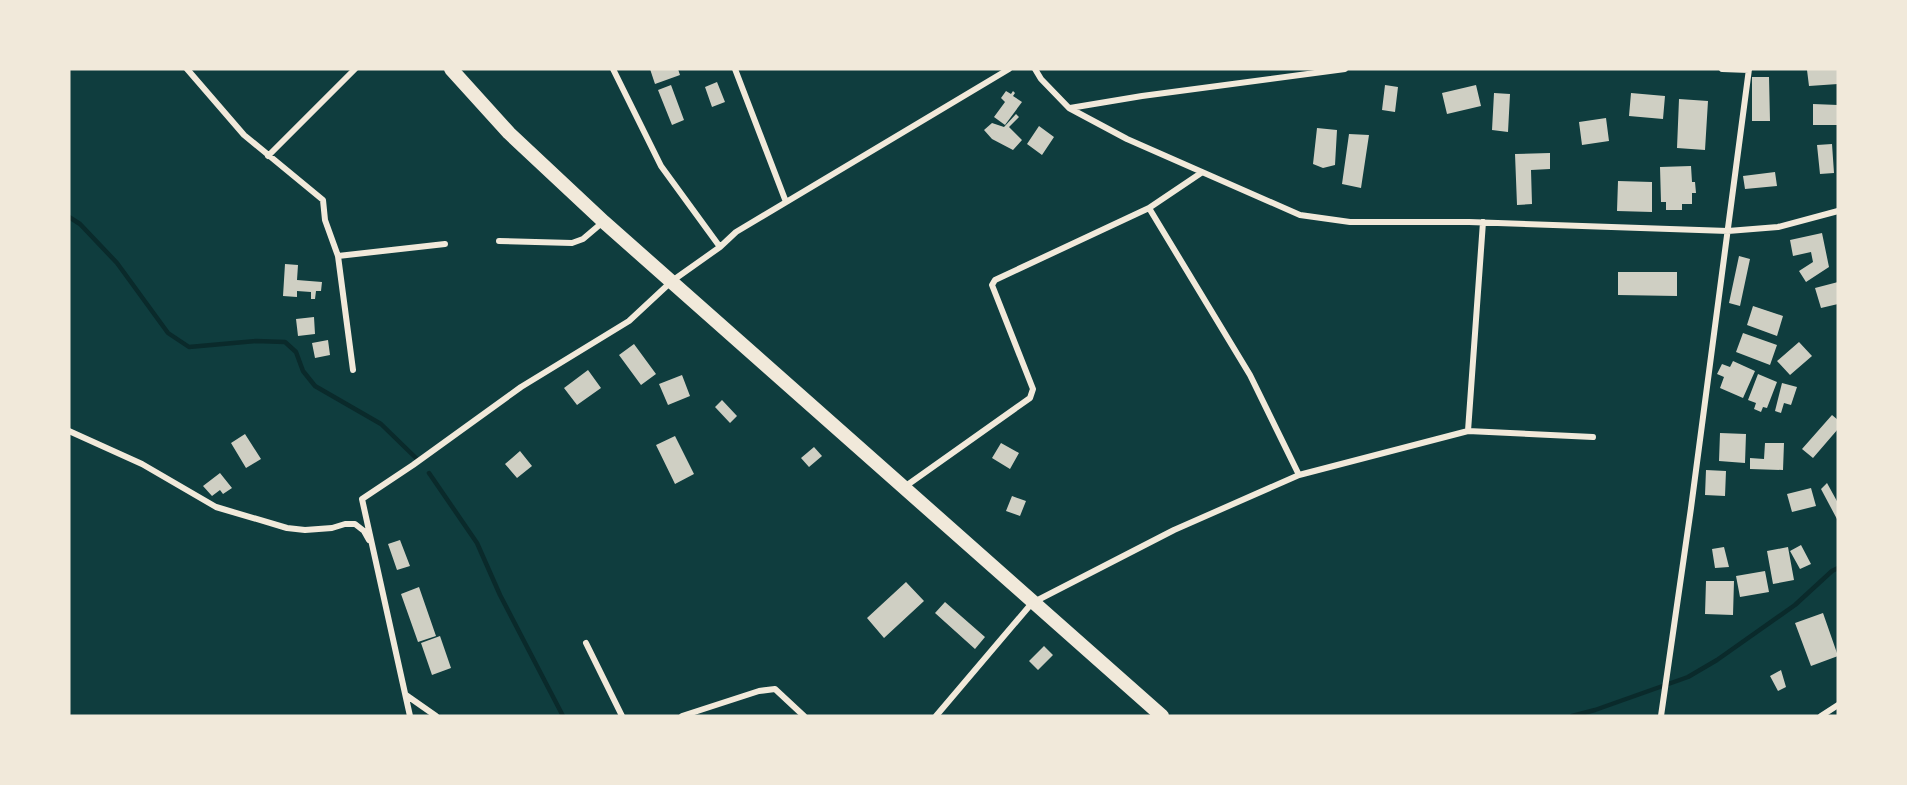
<svg xmlns="http://www.w3.org/2000/svg" width="1907" height="785" font-family="'Asap Condensed',sans-serif">
<rect width="100%" height="100%" fill="#0f3d3e"/>
<g fill="none" stroke-linecap="round" stroke-linejoin="round">
<path stroke="#0a2a2b" stroke-width="4.5" d="M69,217l11,7 37,39 51,70 21,14 67,-6 29,1 11,10 7,19 12,15 66,38 37,36
M429,473l48,70 23,52 63,121
M1572,716l23,-6 93,-33 29,-17 78,-55 37,-34 6,-3"/>
</g>
<path fill="#cfcfc3" d="M650,69h28l2,6 -25,9z
M1838,69v15l-29,2 -2,-16z
M1752,77h17l1,44h-18z
M717,82l8,20 -13,5 -7,-20z
M671,85l13,35 -12,5 -14,-35z
M1385,85l13,2 -3,25 -13,-2z
M1476,85l5,21 -34,8 -5,-21z
M1006,91l5,3 2,-3 2,2 -2,3 9,6 -17,23 -11,-8 11,-15 -4,-4z
M1494,93l16,1 -2,38 -16,-2z
M1631,93l34,3 -2,23 -34,-3z
M1679,99l29,2 -3,49 -28,-2z
M1813,104l25,1v20h-25z
M1016,114l3,3 -10,10 13,13 -9,10 -21,-11 -8,-9 8,-7 12,4z
M1606,118l3,23 -27,4 -3,-23z
M1039,126l15,11 -12,18 -15,-11z
M1317,128l20,2 -2,35 -12,3 -10,-4z
M1349,134l20,1 -8,53 -19,-4z
M1832,144l2,29 -14,1 -3,-29z
M1550,153v16l-19,1 1,34 -15,1 -2,-51z
M1691,166l1,16h3l1,11h-4v11h-10v6h-16v-8h-5l-1,-35z
M1775,172l2,14 -32,3 -2,-13z
M1618,181l34,1v30l-35,-1z
M1822,233l7,34 -23,15 -7,-11 14,-9 -2,-10 -18,4 -3,-16z
M1739,256l11,3 -10,47 -11,-3z
M285,264l13,1 -1,15 25,2 -1,9h-5l-1,8h-4v-7l-14,-1v6l-14,-1z
M1618,272h59v24l-59,-1z
M1838,282v22l-17,4 -6,-20z
M1753,306l30,10 -6,20 -30,-11z
M314,317l1,17 -17,2 -2,-17z
M1743,333l34,12 -7,20 -34,-13z
M328,340l2,15 -15,3 -3,-15z
M1799,342l13,14 -22,19 -13,-14z
M634,344l22,30 -15,11 -22,-30z
M1733,361l22,10 -12,27 -23,-10 4,-11 -7,-3 5,-10 8,3z
M588,370l13,18 -24,17 -13,-17z
M1758,374l19,8 -10,26 -4,-1 -2,5 -7,-3 2,-6 -8,-3z
M682,375l8,21 -22,9 -9,-21z
M1782,383l15,4 -6,18 -7,-2 -3,10 -6,-2z
M722,400l15,16 -7,7 -15,-16z
M1832,415l6,5v9l-25,29 -11,-9z
M1720,433l26,1 -1,29 -26,-2z
M245,434l16,25 -15,9 -15,-25z
M675,436l19,38 -19,10 -19,-39z
M1001,443l18,10 -9,16 -18,-11z
M1765,443h19l-1,27 -33,-1v-11l14,1z
M814,447l8,9 -13,11 -8,-9z
M520,451l12,15 -15,12 -12,-14z
M1706,470l20,1 -1,25 -20,-1z
M220,473l12,15 -9,6 -3,-4 -8,6 -9,-10z
M1827,483l11,20v18l-17,-32z
M1811,488l5,18 -24,6 -5,-18z
M1012,496l14,5 -6,15 -14,-5z
M400,540l10,26 -13,4 -9,-26z
M1801,545l10,19 -11,5 -10,-18z
M1724,547l5,20 -14,1 -3,-19z
M1788,547l6,33 -21,4 -6,-33z
M1765,571l4,21 -29,5 -4,-21z
M1706,581h28l-1,34 -28,-1z
M906,582l18,19 -40,37 -17,-20z
M419,587l17,49 -18,6 -17,-48z
M945,602l40,35 -10,12 -40,-36z
M1823,613l15,43 -27,10 -16,-43z
M440,636l11,32 -19,7 -11,-32z
M1044,646l9,9 -15,15 -9,-9z
M1781,670l5,17 -8,4 -8,-15z"/>
<g fill="none" stroke-linecap="round" stroke-linejoin="round">
<path stroke="#f1e9da" stroke-width="6" d="M187,69l57,66 79,65 2,20 13,36 15,114
M613,69l48,97 59,81
M735,69l51,133
M1035,69l6,10 28,29 58,31 173,76 50,7h119l259,9 50,-4 60,-16
M1722,69l27,1
M1070,108l72,-12 203,-27
M268,156l87,-87
M1149,208l101,167 49,100
M499,241l73,2 11,-4 20,-17
M338,256l107,-12
M69,431l73,33 74,43 71,21 18,2 27,-2 13,-4h10l9,7 5,9
M1468,431l15,-209
M903,488l127,-90 3,-9 -41,-104 3,-5 154,-72 52,-35
M586,643l36,73
M406,695l30,21
M410,716l-48,-217 51,-34 108,-78 108,-66 43,-40 48,-34 16,-15 273,-163
M682,716l77,-25 16,-2 29,27
M936,716l96,-113 142,-73 125,-55 169,-44 125,6
M1661,716l30,-208 58,-439
M1821,716l17,-11"/>
<path stroke="#f1e9da" stroke-width="14" d="M451,69l58,64 95,89 558,494"/>
</g>
<rect width="1907" height="785" fill="none" stroke="#f1e9da" stroke-width="141"/>
</svg>
